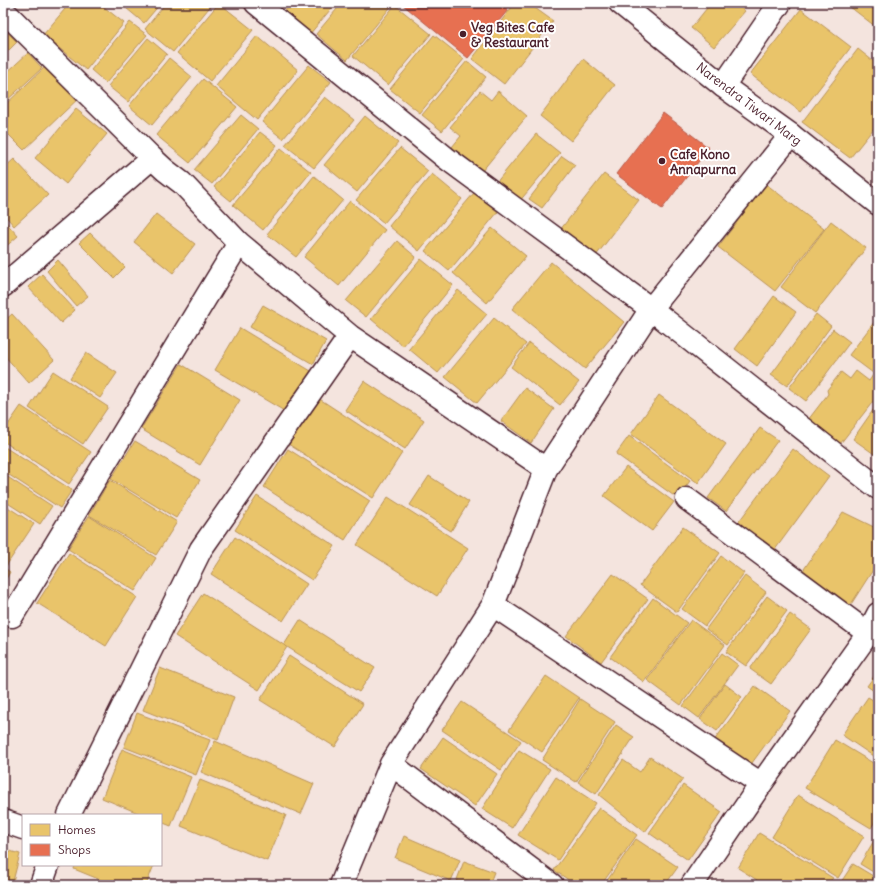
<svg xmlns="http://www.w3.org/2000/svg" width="881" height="888" font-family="Delius,sans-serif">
<rect width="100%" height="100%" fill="#f4e4de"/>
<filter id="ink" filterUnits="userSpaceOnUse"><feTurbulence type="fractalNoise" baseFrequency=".025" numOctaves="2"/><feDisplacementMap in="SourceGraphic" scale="8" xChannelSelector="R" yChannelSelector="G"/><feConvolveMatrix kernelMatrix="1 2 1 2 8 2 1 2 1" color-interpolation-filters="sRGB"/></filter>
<g filter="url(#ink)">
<path fill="#e9c46a" stroke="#b99257" d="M70,3h29l25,20 -38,47 -43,-35z
M120,3h41l-17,20z
M166,3h47l-40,49 -28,-23z
M219,3l34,27 -43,51 -33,-28z
M291,3h45l-27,32 -26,-22z
M342,3h52l-47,57 -31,-26z
M515,3h13l25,18 -49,63 -32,-25z
M711,3h24l10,8 -31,36 -23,-19z
M845,3h33v22l-2,2z
M395,5l36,29 -43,51 -35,-29z
M801,9l50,38 -50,65 -51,-38z
M130,22l17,13 -41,48 -15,-13z
M3,28l14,14 -14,14z
M434,35l30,24 -44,54 -30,-24z
M257,36l41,34 -41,50 -41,-34z
M148,38l19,16 -39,48 -20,-16z
M858,49l20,16v58l-28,35 -48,-36z
M28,53l14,15 -39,36v-28z
M169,58l23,19 -40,48 -23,-19z
M583,59l32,26 -44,56 -31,-25z
M467,61l19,16 -44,54 -20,-16z
M49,63l32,33 -57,54 -21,-21v-22z
M309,65l22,17 -48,57 -21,-17z
M203,79l34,28 -47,56 -34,-28z
M480,91l11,9 7,-9 29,25 -45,55 -30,-24 9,-11 -11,-9z
M325,97l29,23 -40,48 -29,-23z
M76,109l31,25 -41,50 -31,-26z
M241,115l17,14 -46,55 -18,-14z
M365,116l33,27 -41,49 -33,-27z
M260,132l17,13 -46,56 -17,-14z
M536,134l24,19 -42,50 -23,-19z
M281,148l30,24 -48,58 -30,-25z
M400,148l28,23 -44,52 -28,-23z
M562,156l13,9 -33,43 -13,-9z
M14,159l34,36 -34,31 -11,-13v-44z
M432,174l30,25 -43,52 -30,-25z
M604,174l35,26 -44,57 -35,-27z
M314,176l29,24 -47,57 -29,-23z
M766,184l58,45 -49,62 -57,-44z
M474,193l24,19 -49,59 -24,-20z
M350,201l35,29 -46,56 -35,-29z
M156,214l39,30 -22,29 -39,-31z
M3,219l15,17 -15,13z
M831,221l35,27 -51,65 -34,-26z
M492,228l34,28 -39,47 -34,-30z
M90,233l35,34 -11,11 -35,-35z
M397,241l19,16 -50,60 -20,-16z
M421,259l32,26 -50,61 -32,-27z
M58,260l30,36 -12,10 -29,-35z
M551,262l73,60 -39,47 -73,-60z
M42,274l33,36 -14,13 -33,-36z
M458,290l29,24 -49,59 -29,-24z
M774,296l22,16 -39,54 -22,-17z
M263,305l63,36 -13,23 -63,-37z
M12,314l42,46 -25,23 -26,-29v-32z
M816,314l15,12 -44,60 -16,-11z
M878,317v57l-1,2 -28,-21z
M494,318l32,26 -49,59 -32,-26z
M240,328l71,43 -25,41 -71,-42z
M833,329l17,13 -44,59 -17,-13z
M529,343l50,39 -19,23 -49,-38z
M86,353l31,20 -17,25 -30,-20z
M181,364l59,36 -40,65 -59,-36z
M53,371l55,36 -25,37 -54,-36z
M856,371l13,10 4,-6 5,4v16l-38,49 -32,-24 20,-26 -1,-4 14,-18 9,7z
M364,381l60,39 -19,29 -60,-39z
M525,388l29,21 -23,34 -30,-22z
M659,395l67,49 -28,39 -67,-49z
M315,396l87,57 -29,45 -88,-56z
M878,403v51l-1,2 -24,-17z
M21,406l70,46 -22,32 -66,-43v-9z
M760,428l18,12 -52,71 -18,-13z
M629,436l61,45 -13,17 -61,-44z
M135,441l65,39 -24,38 -65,-39z
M3,446l69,44 -12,18 -57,-37z
M288,449l82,52 -25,39 -81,-53z
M793,449l36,27 -55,75 -37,-27z
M626,467l48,35 -22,29 -48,-35z
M3,474l49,32 -12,18 -37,-24z
M429,476l40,26 -18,29 -41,-26z
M110,480l67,42 -21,33 -67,-40z
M257,496l78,50 -23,34 -77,-50z
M388,497l80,51 -31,48 -80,-51z
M3,504l31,20 -28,42 -3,-2z
M843,512l35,17v33l-30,47 -46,-37z
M89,516l67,42 -21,33 -67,-42z
M683,527l37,26 -43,59 -37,-27z
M235,537l72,47 -24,37 -72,-47z
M69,553l68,44 -31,49 -69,-43z
M721,556l23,17 -39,53 -23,-17z
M3,567l7,5 -7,12z
M613,574l35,25 -47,63 -35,-26z
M745,576l21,16 -38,53 -22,-16z
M203,593l84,54 -28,43 -84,-54z
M767,596l20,15 -41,55 -20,-14z
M653,598l34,25 -43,59 -34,-25z
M790,614l21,15 -40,55 -21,-15z
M300,620l75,48 -16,24 -75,-47z
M691,620l34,25 -44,60 -34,-25z
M722,653l16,12 -39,53 -16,-12z
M289,656l74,48 -28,43 -75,-47z
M160,668l74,29 -16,43 -75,-30z
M878,671v23l-11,-8z
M546,676l33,22 -37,54 -33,-22z
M725,684l17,13 -25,34 -17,-12z
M755,686l35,25 -41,56 -36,-25z
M868,697l10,6v52l-2,3 -34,-23z
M580,699l35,23 -39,60 -34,-22z
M462,702l59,39 -20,29 -59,-40z
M137,713l73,27 -14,35 -72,-28z
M616,725l18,12 -38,57 -18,-12z
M443,737l54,37 -22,32 -54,-37z
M835,740l43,26v50l-7,12 -66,-40z
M215,741l99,43 -13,30 -100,-42z
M122,749l69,28 -20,49 -10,-4v-7h-18l-41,-17z
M519,750l31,19 -38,59 -30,-19z
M650,757l33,22 -38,53 -46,-37 24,-35 17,12z
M556,777l40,26 -38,57 -40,-25z
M200,780l86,35 -19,46 -86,-35z
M683,785l39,27 -34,48 -39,-27z
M798,795l66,41 -26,42 -66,-41z
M599,808l38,27 -36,50h-25l-22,-15z
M759,833l74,45 -6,7h-74l4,-5 -19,-12z
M878,834v41l-18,-11z
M404,836l56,24 -9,21 -56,-23z
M636,839l42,28 -13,18h-61z
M3,849l17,5 -8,31h-9z
M464,861l30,11 -5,13h-34z
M853,864l25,15v6h-39z
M75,865h79l-8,20h-33l-39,-16z"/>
<path fill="#e76f51" stroke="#b85746" d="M403,3h96l9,7 -40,48 -66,-54z
M663,113l46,35 -47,61 -46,-35z"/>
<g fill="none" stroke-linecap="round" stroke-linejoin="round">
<g stroke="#4a1f2b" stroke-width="25">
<path id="minor" d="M256,3l190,155 205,151 227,179
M9,16l143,142 13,12 17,13 57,60 111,93 196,133
M723,86l57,-83
M3,286l149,-128
M687,499l178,132 2,4
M493,605l268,179
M12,616l227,-373
M391,764l161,121
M69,815l132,-266 149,-213
M3,821l20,7
M41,885l7,-20
M341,885l50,-121 102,-159 53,-136 105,-160 140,-174
M692,885l69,-101 106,-149 11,-21"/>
</g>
<g stroke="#4a1f2b" stroke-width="25">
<path id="tertiary" d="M620,3l103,83 68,49 87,69"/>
</g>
<use href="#minor" stroke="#fff" stroke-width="22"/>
<use href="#tertiary" stroke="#fff" stroke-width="22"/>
</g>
</g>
<g fill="#4a1f2b" stroke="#fff" stroke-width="1.5">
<circle cx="463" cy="34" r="4"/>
<circle cx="662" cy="161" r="4"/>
</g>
<g text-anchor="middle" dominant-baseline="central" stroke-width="4" stroke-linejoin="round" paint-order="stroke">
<g font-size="13" font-weight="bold" fill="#4a1f2b" stroke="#fff" text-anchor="start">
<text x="471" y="27">Veg Bites Cafe<tspan x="471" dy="15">&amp; Restaurant</tspan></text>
<text x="670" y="154">Cafe Kono<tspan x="670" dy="15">Annapurna</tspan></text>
</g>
<g font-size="13" fill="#4a1f2b" stroke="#fff">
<text transform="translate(749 104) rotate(37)">Narendra Tiwari Marg</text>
</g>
</g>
<rect width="881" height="888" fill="none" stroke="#fff" stroke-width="16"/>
<rect x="8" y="8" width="865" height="872" fill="none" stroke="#4a1f2b" stroke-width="1.5" filter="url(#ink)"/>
<rect x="22" y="814" width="140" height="52" fill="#ffffff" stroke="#b7a5aa"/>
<rect x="30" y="824" width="20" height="12" fill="#e9c46a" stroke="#b7a5aa"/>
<text x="58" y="834" font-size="12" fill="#4a1f2b">Homes</text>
<rect x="30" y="844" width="20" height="12" fill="#e76f51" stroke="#b7a5aa"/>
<text x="58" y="854" font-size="12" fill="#4a1f2b">Shops</text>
</svg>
